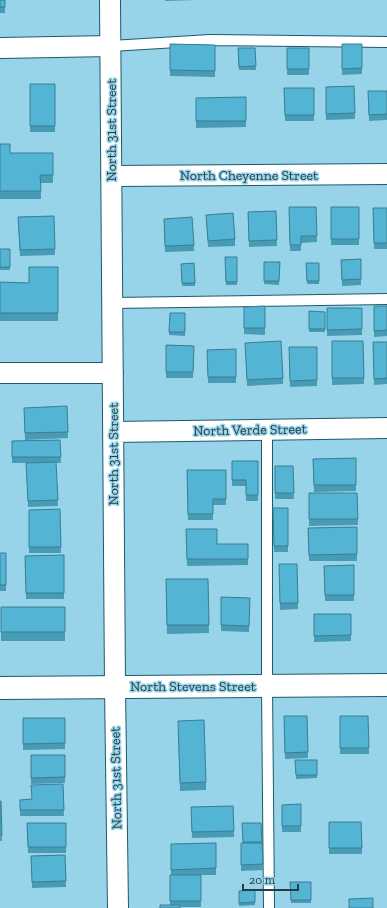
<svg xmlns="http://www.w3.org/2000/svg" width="387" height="908" font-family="'Zilla Slab',serif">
<rect width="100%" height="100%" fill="#98d4e9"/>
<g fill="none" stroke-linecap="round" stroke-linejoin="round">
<g stroke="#1d5a6c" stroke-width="12">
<path id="lane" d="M111,46l99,-6 177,2
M112,303l275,-4
M267,430v256l2,222"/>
</g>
<g stroke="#1d5a6c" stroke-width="22">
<path id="street" d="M110,0l5,687 3,221
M0,48l111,-2
M111,176l276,-2
M0,373h113
M113,432l274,-4"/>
</g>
<g stroke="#1d5a6c" stroke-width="24">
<path id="secondary" d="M0,688l387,-3"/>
</g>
<use href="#lane" stroke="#fff" stroke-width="10"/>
<use href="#street" stroke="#fff" stroke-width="20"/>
<use href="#secondary" stroke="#fff" stroke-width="22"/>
</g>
<path fill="#479bb5" d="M0,0h5v13h-5z
M165,0h32l-32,1z
M170,44l45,1v32l-45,-1z
M342,44h20v30l-20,1z
M238,48h17l1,22h-17z
M287,48h22v27h-22z
M30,84h25v48h-25z
M354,86l1,33 -29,1v-33z
M284,88h30v33h-29z
M387,91v29l-18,1 -1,-24z
M246,97v30l-50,1v-30z
M0,144l10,9h43v30h-12v16h-41z
M289,207h27l1,35 -16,1v8h-11z
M331,207h28v38h-28z
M373,208h14v41h-13z
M276,211l1,35 -28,1 -1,-35z
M206,215l29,24v7l-27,1z
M54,216l1,39 -35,1 -2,-39z
M164,219l30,26v6l-29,1z
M0,249h10v21h-10z
M225,257h12v28h-11z
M361,259v26l-19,1 -1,-26z
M264,262h16l-1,23 -15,-1z
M194,263l1,23h-13l-1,-22z
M306,263h13v21h-12z
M58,267v54h-58v-39l29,1z
M374,306h13v30l-13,1z
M244,307l21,21v7l-21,-1z
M327,308h35v27l-35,1z
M309,311l16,1v20h-16z
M170,313h15v23l-16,-1z
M332,341h31l1,43 -32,1z
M373,342h14v42l-13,1z
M245,343l38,35v6l-36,2z
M166,345l28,1 -1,32h-27z
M289,347h28v39l-27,1z
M236,349v34h-28l-1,-33z
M67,406l1,32 -43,2 -1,-26z
M60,440l1,23h-5l2,43 -30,1 -2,-44h14h-28v-22z
M356,458v33l-42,1 -1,-33z
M232,461h26v40h-12v-15h-14z
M275,466h18l1,33h-19z
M187,470h39v35h-13v15h-25z
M309,493h48l1,32 -49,1z
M273,508h15v44h-14z
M60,509l1,44h-32v-43z
M357,527v34h-48l-1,-33z
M186,529l31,15h31v21l-61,1z
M0,553h6v38h-6z
M64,555v44h-38l-1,-43z
M279,564h18l1,45 -18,1z
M354,565v36h-29l-1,-35z
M166,579h42l1,54 -42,1z
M221,597l29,1 -1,34 -28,-1z
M1,607h64v34h-64z
M314,614h37v27l-37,1z
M284,716h23l1,42 -23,1z
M340,716h28l1,38h-29z
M23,718h42v31l-42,1z
M178,729l28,53v8l-26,1z
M31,755h34v28l-34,1z
M295,760h22v18l-21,1z
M63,784l1,32h-44v-16l12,-1z
M0,801h1l1,40h-2z
M301,804v28h-19v-27z
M233,806l1,31 -42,1 -1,-31z
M329,822h32l1,32h-33z
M27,823h39v30h-38z
M242,823h19l2,47 -22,1v-28h2z
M216,843v32h-15v32h-21l-10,-2v-30h1v-31z
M65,855l1,32 -34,1 -1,-32z
M290,882h21v21h-20z
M255,890v15l-16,1v-15z"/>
<path fill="#53b4d3" stroke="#3a7e94" d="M0,0h5v7h-5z
M170,44l45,1v26l-45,-1z
M342,44h20v24l-20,1z
M238,48h17l1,18 -17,1z
M287,48h22v21h-22z
M30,84h25v42h-25z
M354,86l1,27 -29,1v-27z
M284,88h30v27h-29z
M368,91h19v23l-18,1z
M246,97v24h-50v-23z
M0,144h10v9h43v22h-13l1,16h-41z
M289,207h27l1,29h-16v9h-11z
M331,207h28v32h-28z
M373,208h14v35h-13z
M276,211l1,29 -28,1 -1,-29z
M233,213l2,26 -27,2 -2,-26z
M54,216l1,33 -35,1 -2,-33z
M192,217l2,28 -29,1 -1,-27z
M0,249h10v18h-10z
M225,257h12v25h-11z
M361,259v20l-19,1 -1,-20z
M264,262h16l-1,19h-15z
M194,263l1,20h-13l-1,-19z
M306,263h13v18h-12z
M29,267h29v46h-58v-31l29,1z
M265,306v22h-21v-21z
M374,306h13v24l-13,1z
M327,308h35v21l-35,1z
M309,311l16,1v17h-16z
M170,313h15v19h-16z
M281,341l2,37 -36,2 -2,-37z
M332,341h31l1,37h-32z
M373,342h14v36l-13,1z
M166,345l28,1 -1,26h-27z
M289,347h28v33l-27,1z
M236,349v28h-28l-1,-27z
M67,406l1,26 -43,1 -1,-25z
M60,440l1,17h-49v-16z
M356,458v27h-42l-1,-26z
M232,461h26v34h-12v-15h-14z
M56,462l2,38 -30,1 -2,-38z
M275,466h18l1,27h-19z
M187,470h39v29h-13v15h-25z
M309,493h48l1,26h-49z
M273,508h15v38h-14z
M60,509l1,38h-32v-37z
M357,527v27l-48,1 -1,-27z
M186,529h31v15h31v15h-61z
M0,553h6v32h-6z
M64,555v38h-38l-1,-37z
M279,564h18l1,39h-18z
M354,565v30h-29l-1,-29z
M166,579h42l1,46h-42z
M221,597l29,1 -1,28 -28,-1z
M1,607h64v25h-64z
M314,614h37v21l-37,1z
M284,716h23l1,36 -23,1z
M340,716h28l1,32h-29z
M23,718h42v25l-42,1z
M204,720l2,62 -26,1 -2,-62z
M31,755h34v22l-34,1z
M295,760h22v15h-21z
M63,784l1,26h-44v-10l12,-1 -1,-14z
M0,801h1l1,34h-2z
M301,804v22h-19v-21z
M233,806l1,25 -42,1 -1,-25z
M329,822h32l1,26h-33z
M27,823h39v24h-38z
M242,823h19l1,19h-19z
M216,843v25l-45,2v-26z
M241,843h21l1,21 -22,1z
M65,855l1,26 -34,1 -1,-26z
M170,875h31v26h-31z
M290,882h21v18h-20z
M255,890v12l-16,1v-12z
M373,898v10h-24v-9z
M160,905h20v3h-20z"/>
<g text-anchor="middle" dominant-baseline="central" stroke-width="3" stroke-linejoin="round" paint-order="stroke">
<g font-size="14" fill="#253d46" stroke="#98d4e9">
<text transform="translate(111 130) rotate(-90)">North 31st Street</text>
<text x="249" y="175">North Cheyenne Street</text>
<text transform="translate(250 430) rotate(-1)">North Verde Street</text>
<text transform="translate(113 454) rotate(-90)">North 31st Street</text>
<text x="193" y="686">North Stevens Street</text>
<text transform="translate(116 778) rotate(-91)">North 31st Street</text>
</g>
</g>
<path d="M243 884v6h55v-6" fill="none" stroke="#253d46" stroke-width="2"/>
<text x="249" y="884" font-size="12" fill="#253d46" stroke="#98d4e9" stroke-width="3" paint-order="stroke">20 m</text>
</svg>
